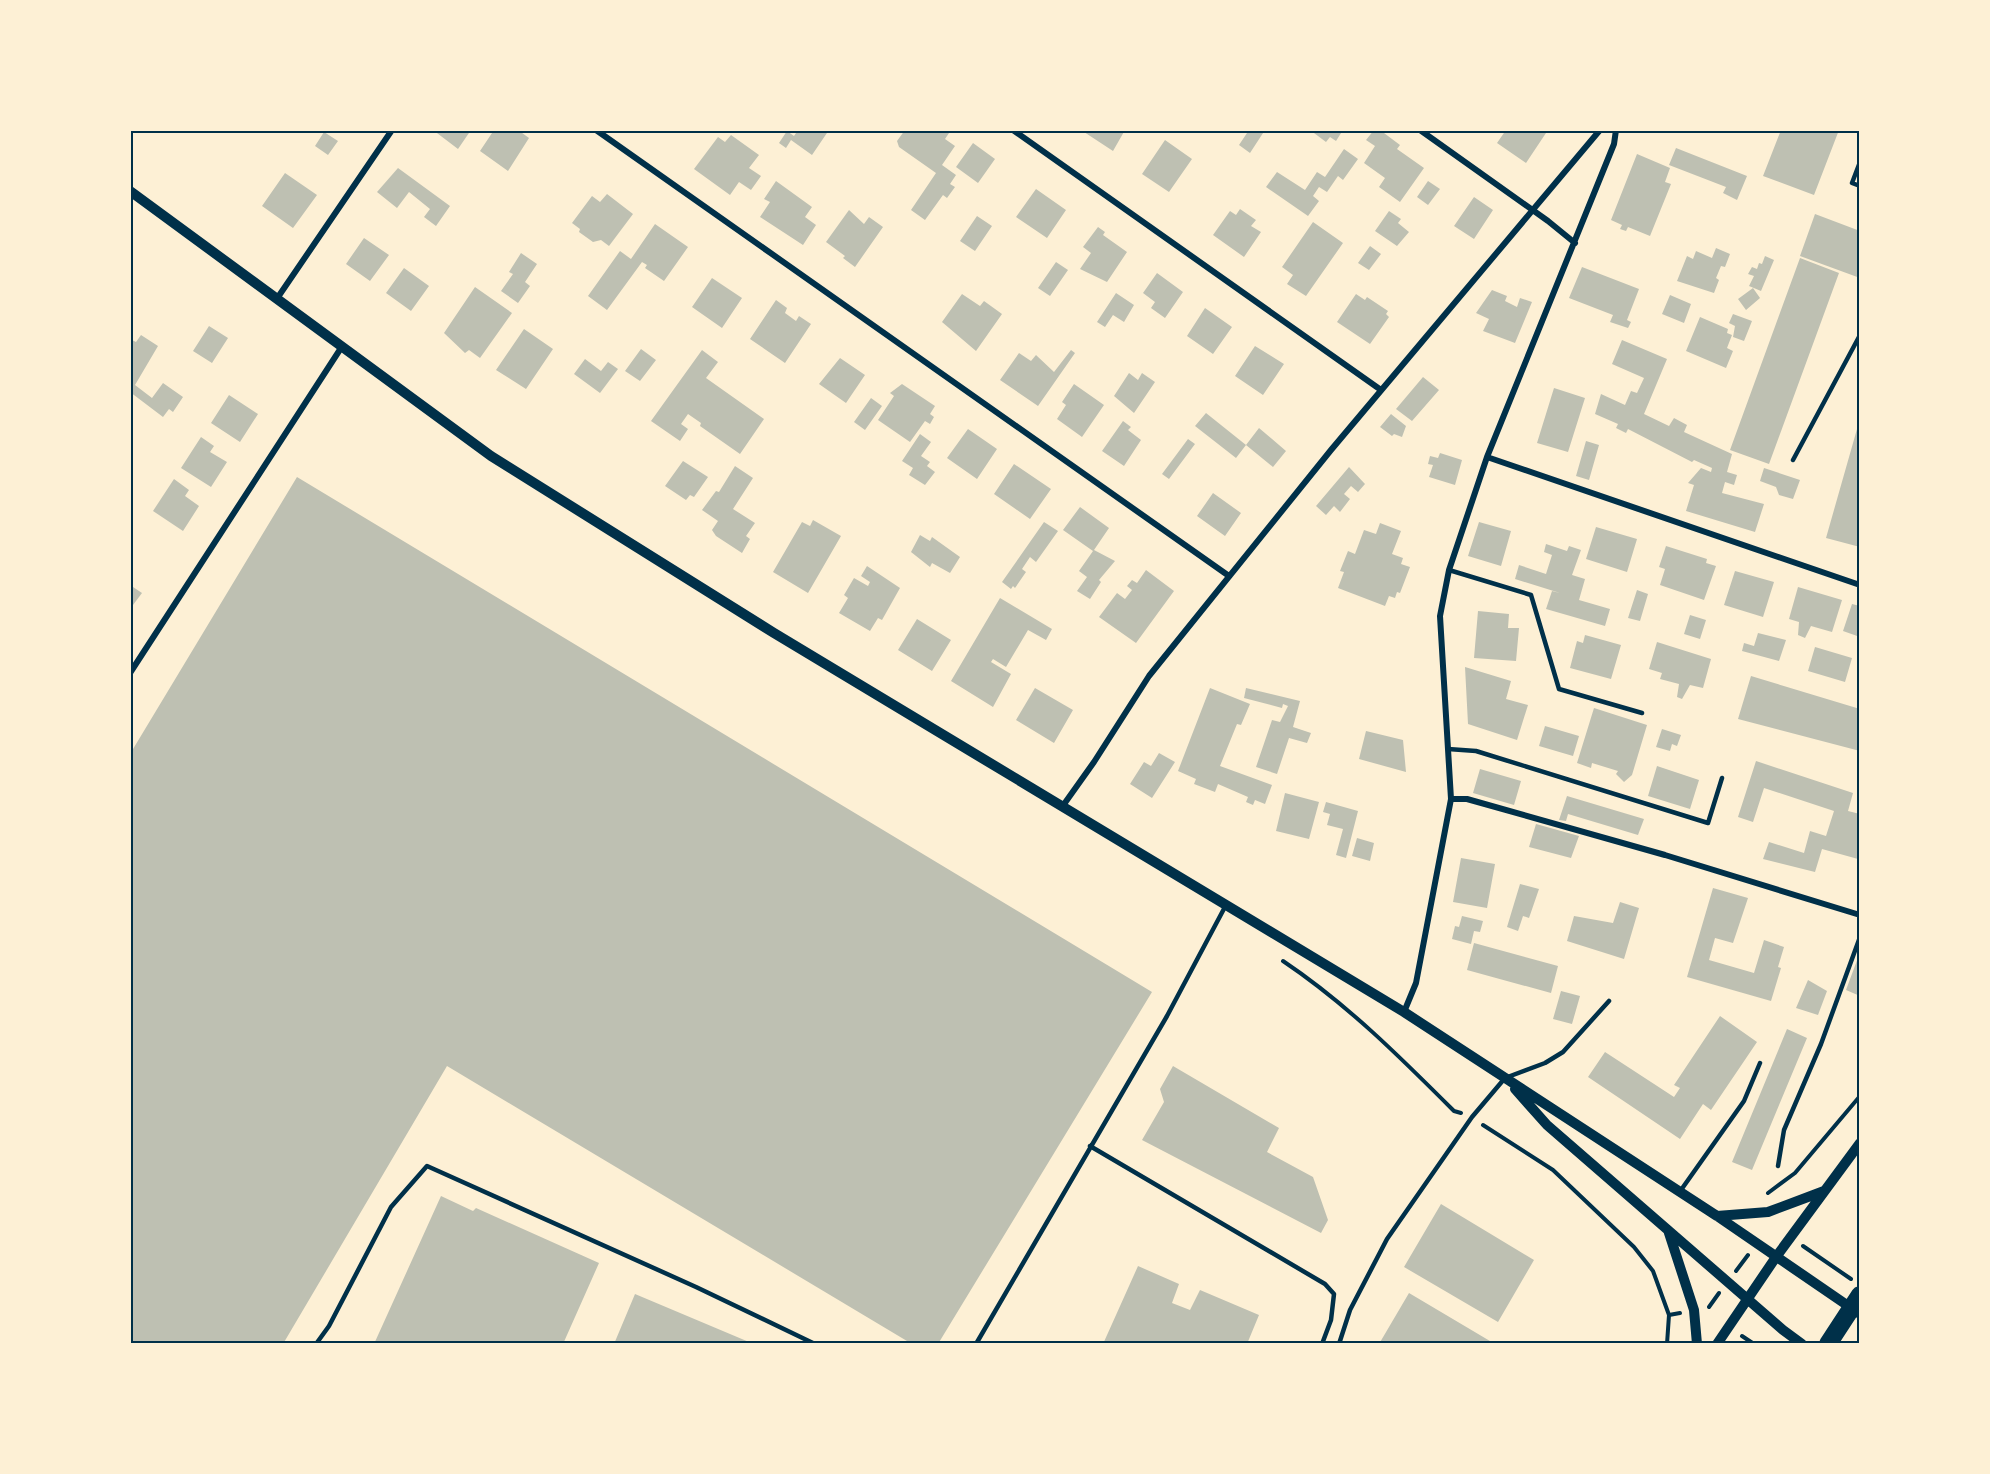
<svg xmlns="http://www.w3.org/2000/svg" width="1990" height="1474" font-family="Lato,sans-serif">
<rect width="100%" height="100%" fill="#fdf0d5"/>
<path fill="#bec0b2" d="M433,130h38l-13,19z
M494,130h24l11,8 -21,33 -28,-20z
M798,130h31l-17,25 -21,-15 -5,8 -7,-5 8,-12 7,5z
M905,130h46l-6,9 10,7 -13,19 14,10 -6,9 5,3 -8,11 -4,-3 -18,25 -14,-10 25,-37 -37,-26 -2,-6z
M1081,130h44l-12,21z
M1249,130h16l-15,23 -11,-8z
M1310,130h33l-7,11 -6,-4 -4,5z
M1374,130h6l20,15 -3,4 27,19 -24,34 -21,-15 6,-9 -21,-15 11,-17 -9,-6z
M1506,130h42l-22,33 -29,-20z
M1781,130h58l-25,65 -51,-19z
M324,132l14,9 -10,14 -13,-9z
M731,135l28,20 -10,13 12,8 -10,14 -12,-8 -9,13 -36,-26 24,-32 7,5z
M1165,140l27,19 -23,33 -27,-18z
M973,143l22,16 -17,24 -22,-16z
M1676,148l71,28 -10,24 -14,-7 3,-6 -57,-22z
M1344,149l14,10 -15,21 -5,-4 -11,16 -8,-5 -6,9 6,5 -11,15 -42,-29 11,-15 28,18 12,-18 8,5z
M1637,154l33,14 -5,14 6,2 -21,52 -22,-9 -2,4 -6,-2 2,-4 -11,-5z
M398,168l52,38 -14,20 -12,-9 6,-8 -21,-17 -12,16 -20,-16z
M285,173l32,22 -24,33 -31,-22z
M776,181l36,26 -7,10 11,8 -13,20 -43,-28 10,-15 -6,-3z
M1428,181l12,8 -12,16 -11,-8z
M1036,189l30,21 -19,28 -31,-21z
M607,194l26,20 -24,32 -8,-6 -8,2 -14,-10 1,-3 -8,-6 20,-27 8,6z
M1474,197l19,13 -19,29 -20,-13z
M1240,209l16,11 -5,6 10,6 -17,25 -31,-22 17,-24 6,4z
M849,210l15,14 5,-7 14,10 -28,40 -12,-9 2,-2 -19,-14z
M1389,211l12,8 -3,4 11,9 -12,14 -22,-15z
M1815,214l45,17v47l-60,-22z
M977,216l15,10 -17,25 -15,-10z
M1313,222l30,21 -37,53 -19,-12 6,-9 -11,-8z
M655,224l33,23 -24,34 -19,-13 2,-3 -5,-3 -35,48 -19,-14 32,-45 11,8z
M1098,227l7,5 -2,3 24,17 -20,30 -27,-13 11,-16 -8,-6z
M364,238l25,17 -19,26 -24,-17z
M1370,246l11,8 -12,16 -11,-7z
M1716,248l14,6 -5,13 -4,-1 -5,12 3,2 -5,13 -37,-12 10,-25 6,3 3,-8 16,7z
M521,253l16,11 -12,18 5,4 -12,17 -17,-12 12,-17 -4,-2z
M1765,256l9,4 -13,31 -12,-5 5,-10 -6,-2 4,-7 5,2 2,-6 3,1z
M1800,258l39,15 -70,191 -39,-14z
M1056,262l12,8 -18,26 -12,-8z
M1582,267l57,22 -12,31 4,2 -3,6 -18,-6 3,-7 -44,-17z
M404,268l25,18 -18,25 -25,-18z
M1157,273l26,19 -18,26 -14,-10 4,-6 -12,-9z
M712,278l30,20 -20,30 -30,-21z
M475,287l37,26 -32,45 -11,-8 -4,3 -21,-20z
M1753,288l7,10 -14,12 -8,-11z
M1492,290l15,6 -2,5 12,6 3,-9 12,4 -17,41 -32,-12 6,-12 -13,-6z
M1116,293l18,12 -10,17 -11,-7 -8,12 -8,-5z
M962,294l18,12 4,-5 18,13 -26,37 -34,-29z
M1356,294l9,6 2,-3 21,14 -2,3 3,3 -19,27 -33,-22z
M1670,295l21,9 -7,19 -22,-9z
M776,300l11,8 -2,5 11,8 3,-5 12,8 -26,39 -35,-24z
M1205,308l27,19 -19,27 -26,-18z
M1733,314l19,7 -8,20 -11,-4 2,-11 -6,-3z
M1700,317l28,12 -1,4 5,2 -5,13 6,3 -7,17 -40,-17z
M209,326l19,12 -16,25 -19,-12z
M524,329l29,20 -27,40 -30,-19z
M141,335l17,11 -23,39 17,13 11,-15 20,14 -10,15 -4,-3 -6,8 -33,-25v-53l6,3z
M1622,340l45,19 -23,55 25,12 5,-8 13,7 -3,7 48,22 -5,18 10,3 -3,10 -9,-3 -3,11 42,11 -9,28 -69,-21 8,-26 -6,-2 13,-15 10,4 1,-4 -18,-8 -2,2 -64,-33 -2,4 -10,-5 2,-4 -23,-10 6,-20 24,11 6,-14 6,2 7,-15 -32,-14z
M1255,346l29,18 -21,31 -28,-19z
M641,349l15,11 -16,21 -15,-10z
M702,350l16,12 -12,16 58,41 -24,35 -40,-28 1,-3 -13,-9 -7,10 7,5 -8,12 -29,-20z
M1071,350l4,3 -37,53 -38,-26 19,-27 12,8 5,-6 18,17z
M840,358l25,17 -19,28 -27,-19z
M585,359l16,12 7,-9 10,7 -18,24 -26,-19z
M1129,373l9,7 4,-7 13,9 -21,31 -20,-17z
M1423,377l16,13 -27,31 -16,-12z
M902,384l33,22 -5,8 4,3 -4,7 -5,-3 -15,21 -32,-22 16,-24 -4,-3z
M1074,384l30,21 -22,32 -25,-18 9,-14 -4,-3z
M1554,388l31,10 -17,54 -31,-9z
M229,395l29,19 -18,28 -29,-19z
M871,398l11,8 -17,24 -11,-8z
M1206,413l40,32 -10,13 -41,-32z
M1391,414l15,12 -4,11 -8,-3 -2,2 -12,-9z
M1123,421l8,6 -3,3 13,10 -17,26 -22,-15z
M1859,422l1,1v124l-34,-9z
M1259,428l27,23 -13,16 -27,-22z
M968,429l29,20 -20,30 -30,-21z
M920,434l11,8 -10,14 9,6 -3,4 8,6 -10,13 -16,-10 4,-7 -11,-7z
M201,437l13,9 -4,6 17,10 -16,25 -30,-19z
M1188,439l7,5 -26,35 -7,-5z
M1586,441l13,4 -10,35 -13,-4z
M1440,453l22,7 -7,25 -26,-8 4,-12 -5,-1 2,-8 8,2z
M683,461l25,16 -14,20 -4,-2 -4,5 -21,-14z
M1014,464l37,25 -21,30 -36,-25z
M735,466l18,12 -20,31 22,14 -9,13 4,3 -8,14 -26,-17 -4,-6 6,-9 -16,-11 14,-19 3,1z
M1349,467l16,17 -7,8 -7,-6 -7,8 6,5 -10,13 -6,-6 -8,9 -10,-9z
M1764,468l36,12 -7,19 -14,-4 -3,-8 -16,-6z
M297,477l855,515 -214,352h-26l-465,-278 -164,278h-153v-590z
M174,479l15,11 -4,6 14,10 -16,25 -30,-20z
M1213,493l28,20 -16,23 -28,-20z
M1080,507l29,21 -15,22 21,11 -16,19 2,2 -11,17 -13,-8 10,-14 -8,-6 14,-20 -30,-21z
M813,520l28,16 -33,57 -35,-21 29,-50 8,4z
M1044,522l14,9 -22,31 -6,-5 -8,12 4,3 -11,16 -2,-2 -2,3 -9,-7z
M1479,522l32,9 -10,35 -33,-10z
M1380,523l21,8 -9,23 11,4 -2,6 9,3 -10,26 -3,-1 -2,6 -6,-2 -4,10 -47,-18 6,-16 -4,-1 8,-20 7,3 9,-24 12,4z
M1596,527l41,12 -10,33 -41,-13z
M920,535l10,6 2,-4 28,20 -10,16 -18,-10 -2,4 -19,-15z
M1546,544l21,7 2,-5 12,4 -9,25 13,4 -6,21 31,9 -5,17 -59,-17 6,-18 8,2 -45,-14 4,-14 27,9 6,-19 -8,-3z
M1666,546l41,13 -1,4 10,3 -12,34 -44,-15 5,-16 -6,-2z
M867,566l33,22 -18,32 -4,-2 -8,13 -31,-18 9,-15 -4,-3 10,-17 14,8 2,-4 -9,-6z
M1146,570l28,21 -38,52 -37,-26 18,-24 8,6 7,-9 -5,-4 5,-6 5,3z
M1735,571l39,11 -11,35 -39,-12z
M130,585l12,8 -12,16z
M1798,587l44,13 -10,32 -21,-6 -6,12 -7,-3 1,-13 -10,-3z
M1637,590l11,4 -8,27 -12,-3z
M1000,598l52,31 -6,11 -18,-10 -22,37 -13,-8 -2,3 20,12 -18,33 -42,-26z
M1852,604l8,2v31l-17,-6z
M1478,611l31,3 -1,14h11l-3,33 -42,-3z
M1690,615l16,5 -6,19 -16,-5z
M917,619l34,21 -19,31 -34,-21z
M1758,633l28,7 -7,21 -37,-10 2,-8 10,3z
M1585,635l36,10 -10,34 -41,-11 7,-27 6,2z
M1657,642l54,17 -8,29 -13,-3 -8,14 -5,-2 2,-13 -19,-5 2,-6 -13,-4z
M1815,647l37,11 -7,24 -37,-11z
M1465,667l46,14 -5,18 22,6 -11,35 -49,-16z
M1751,676l109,33v42l-122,-32z
M1035,688l38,22 -19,33 -38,-23z
M1210,688l40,16 -9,21 -4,-1 -17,42 52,19 -7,19 -10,-4 -2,5 -7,-3 2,-5 -30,-13 -3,8 -21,-8 2,-5 -18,-8z
M1246,688l54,13 -7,26 18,6 -4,10 -18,-5 -12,36 -21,-7 16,-47 8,2 8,-16 -5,-2 -1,4 -38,-10z
M1594,708l53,17 -15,50 -8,7 -8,-8 2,-3 -26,-8 -1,5 -14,-5z
M1545,726l34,10 -6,20 -34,-10z
M1662,729l19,6 -4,11 -5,-2 -2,7 -14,-4z
M1366,731l37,9 3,32 -47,-13z
M1159,753l16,9 -23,36 -22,-14 14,-22 7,4z
M1756,761l97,32 -5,18 12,3 -2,45 -36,-10 -7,23 -52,-13 6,-17 35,11 6,-22 16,5 8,-25 -70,-23 -11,34 -15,-5z
M1657,766l42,14 -9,29 -42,-13z
M1480,769l41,12 -7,24 -41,-12z
M1285,793l34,9 -10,37 -33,-8z
M1567,796l77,23 -6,16 -70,-21 -2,7 -7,-1z
M1326,802l32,9 -12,47 -10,-3 7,-26 -16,-4 3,-11 -7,-2z
M1536,824l43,12 -8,22 -42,-11z
M1357,838l17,5 -4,18 -18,-5z
M1461,858l34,6 -8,44 -34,-6z
M1520,884l19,5 -10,29 -6,-2 -5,15 -11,-4z
M1713,888l35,10 -15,45 -18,-5 -6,22 45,13 10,-33 20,7 -6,20 3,1 -10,33 -84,-24z
M1620,902l19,6 -15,51 -57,-18 7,-25 39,7z
M1462,916l21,5 -3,11 -6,-1 -3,13 -19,-5 3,-13 4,1z
M1474,943l84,23 -7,27 -84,-23z
M1859,955h1v41l-14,-6z
M1808,980l19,11 -9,24 -22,-7z
M1561,991l19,5 -8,28 -19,-5z
M1720,1016l37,26 -46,68 -8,-6 -23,35 -92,-62 17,-25 69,45 6,-9 -6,-3z
M1787,1029l20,9 -55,132 -20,-8z
M1173,1066l106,62 -12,24 46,25 15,43 -7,13 -179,-93 22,-38 -4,-13z
M441,1196l32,15 3,-3 123,55 -36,81h-189z
M1441,1204l93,56 -36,62 -94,-55z
M1138,1266l41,18 -7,19 18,7 10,-20 59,25 -12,29h-144z
M1409,1293l86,51h-116z
M635,1294l114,48 -1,2h-134z"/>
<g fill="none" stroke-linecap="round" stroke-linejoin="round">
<path stroke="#003049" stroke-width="4" d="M1283,961c64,43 117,96 171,150l7,2
M1483,1125l70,45 81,77 19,24 16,44
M1768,1193l27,-20 65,-77
M1803,1246l48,33
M1736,1271l12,-16
M1709,1307l10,-14
M1742,1336l12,8
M1667,1344l2,-29 11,-2"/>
<path stroke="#003049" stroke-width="4.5" d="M1860,162l-8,21 8,3
M1793,460l67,-125
M1449,570l82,25 28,94 83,24
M1448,749l28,2 232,72 14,-45
M1090,1146l235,138 9,10 -3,26 -9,24
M1778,1166l6,-36 37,-86 39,-107
M1681,1190l63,-89 16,-38
M316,1344l13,-18 62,-119 36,-41 269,121 119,57
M976,1344l191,-328 59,-111
M1339,1344l11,-34 37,-71 85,-122 33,-39 40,-15 18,-11 46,-51"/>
<path stroke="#003049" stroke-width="6" d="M596,130l633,446
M1013,130l368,260
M1420,130l128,91 27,22
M276,300l116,-170
M1487,457l373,128
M130,673l211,-325
M1451,799h16l198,56 195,60
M1062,807l32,-45 55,-86 182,-226 269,-320
M1404,1012l12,-29 35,-184 -11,-183 9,-46 38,-113 127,-313 2,-14"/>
<path stroke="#003049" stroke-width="10" d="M130,191l361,265 283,177 630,379 313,204 143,98
M1515,1089l32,36 236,205 19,14
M1717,1216l51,-4 56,-21
M1668,1230l26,80 3,34
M1717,1344l59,-87 84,-114"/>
<path stroke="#003049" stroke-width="18" d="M1828,1344l32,-49"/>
</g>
<rect width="1990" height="1474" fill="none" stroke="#fdf0d5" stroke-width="264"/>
<rect x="132" y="132" width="1726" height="1210" fill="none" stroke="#003049" stroke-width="2"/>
</svg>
